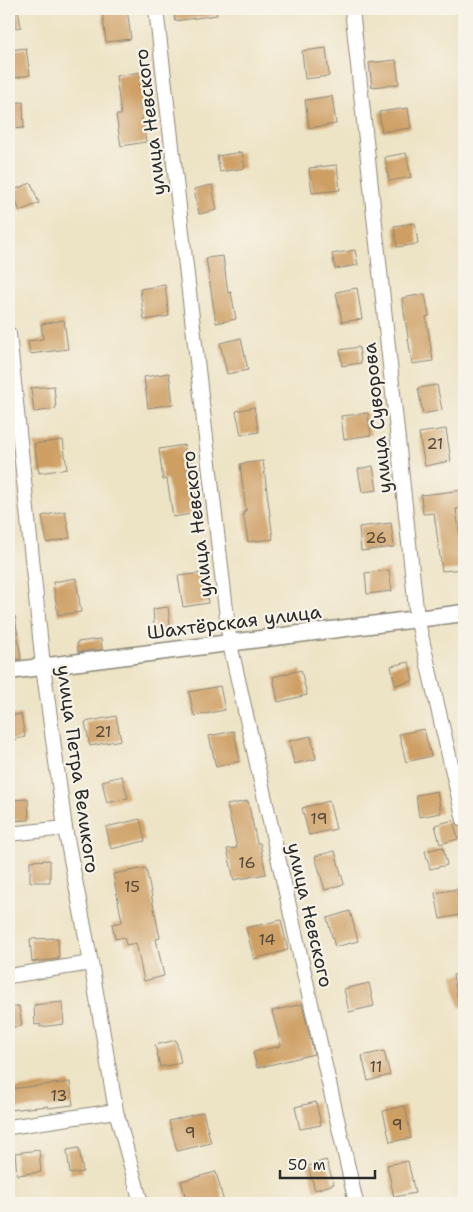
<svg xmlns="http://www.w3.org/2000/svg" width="473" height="1212" font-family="'Shantell Sans',sans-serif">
<rect width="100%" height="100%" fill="#f7f3e8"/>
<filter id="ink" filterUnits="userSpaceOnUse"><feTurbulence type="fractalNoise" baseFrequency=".02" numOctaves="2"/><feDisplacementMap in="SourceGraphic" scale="10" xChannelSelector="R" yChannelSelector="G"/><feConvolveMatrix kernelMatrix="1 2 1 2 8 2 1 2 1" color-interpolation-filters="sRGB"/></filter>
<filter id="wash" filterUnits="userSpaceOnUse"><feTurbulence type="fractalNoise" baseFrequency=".0096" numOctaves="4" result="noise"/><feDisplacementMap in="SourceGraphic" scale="20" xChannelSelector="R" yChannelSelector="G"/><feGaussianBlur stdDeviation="1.12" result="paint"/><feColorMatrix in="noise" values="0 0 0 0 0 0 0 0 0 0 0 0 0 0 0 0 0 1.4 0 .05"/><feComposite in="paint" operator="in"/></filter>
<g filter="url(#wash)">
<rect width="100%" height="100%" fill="#ede3c5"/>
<g id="blocks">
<path fill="#ce9f63" d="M9,9h9l3,18 -12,2z
M122,9h5l4,30 -25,3 -4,-30z
M173,9h43l1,6 -42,6z
M26,48l4,27 -21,4v-29z
M326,48l3,28 -24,3 -3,-28z
M396,60l3,24 -27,3 -3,-24z
M141,72l4,31 -5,1 6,38 -25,4 -5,-31h5l-5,-39z
M332,96l4,28 -27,4 -4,-28z
M23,102l1,26 -15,1v-26z
M408,108l3,20 -29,4 -3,-20z
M242,152l3,16 -25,4 -3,-16z
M406,153l5,24 -22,4 -4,-24z
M337,165l3,25 -28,3 -3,-25z
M31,183l8,20 -19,8 -9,-20z
M212,185l5,25 -18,4 -5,-25z
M415,223l3,21 -21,3 -3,-21z
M355,250l3,15 -23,4 -3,-15z
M223,256l5,37 3,-1 5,27 -20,4 -10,-65z
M165,285l4,31 -25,4 -4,-31z
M357,288l5,31 -20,3 -6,-30z
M425,294l4,22 -3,1 7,44 -21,3 -10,-66z
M64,320l4,29 -38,5 -2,-13 15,-2 -2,-15z
M241,338l7,32 -21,4 -7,-31z
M359,347l2,16 -19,3 -2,-16z
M169,373l4,31 -25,4 -4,-31z
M437,385l5,25 -19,4 -5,-26z
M54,386l2,23 -22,3 -3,-24z
M254,407l5,25 -18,3 -5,-24z
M368,413l3,22 -27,4 -3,-23z
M446,429l5,32 -26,5 -6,-33z
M63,440l4,29 -28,4 -5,-29z
M184,445l6,38 3,-1 5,31 -25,4 -6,-38 -4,1 -4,-31z
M263,461l10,78 -25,3 -5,-30 3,-1 -6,-47z
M373,466l4,24 -15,2 -4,-23z
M464,490v18l-8,1 5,36h3v24l-22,2 -8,-58 -11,1 -2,-19z
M65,511l5,27 -23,5 -5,-27z
M391,523l3,24 -33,4 -2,-24z
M389,570l3,21 -25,3 -2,-21z
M204,573l4,30 -25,4 -5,-31z
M76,578l5,34 -23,3 -5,-33z
M168,607l3,27 -16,2 -2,-27z
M9,616h6l6,43 -12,2z
M101,639l1,10 -24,3 -1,-10z
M409,662l4,19 -18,4 -4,-19z
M301,670l6,25 -29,7 -5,-25z
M220,686l5,24 -31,6 -5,-24z
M21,714l4,23 -16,4v-25z
M116,716l5,24 -31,6 -5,-24z
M424,729l7,27 -25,6 -7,-28z
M234,731l6,30 -24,6 -7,-31z
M311,736l5,23 -22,5 -5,-23z
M122,776l6,22 -21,5 -5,-22z
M437,791l4,22 -22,4 -3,-22z
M28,799l1,21 -20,1v-21z
M248,801l9,42h3l6,31 -32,6 -7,-31 10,-1 -10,-43z
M329,801l7,28 -27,6 -7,-27z
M140,819l5,22 -34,8 -5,-22z
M453,820l5,19 -18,5 -5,-19z
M443,847l4,18 -17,4 -5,-18z
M335,851l9,33 -19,6 -10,-34z
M50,860v22h-20v-21z
M146,868l14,70 -4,1 8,37 -20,5 -8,-38 -10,2 -2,-8 -9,2 -3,-15 10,-2 -9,-48z
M462,888l2,14v12l-24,5 -5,-26z
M350,911l8,30 -23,6 -8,-29z
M281,920l7,30 -34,9 -8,-31z
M58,938l1,21 -27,3 -2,-23z
M464,973v34h-5l-6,-32z
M369,983l5,23 -25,6 -5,-23z
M62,1002l2,22 -24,3v-3l-5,1 -1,-20z
M302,1004l12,50 -57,14 -4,-16 28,-6 -9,-35z
M19,1006l3,20 -13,2v-20z
M176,1040l5,23 -21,4 -5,-22z
M384,1051l6,24 -22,6 -6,-25z
M70,1082l3,23 -25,3v-2l-39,4v-21z
M316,1102l5,23 -21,4 -5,-22z
M405,1106l6,32 -21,4 -7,-31z
M203,1112l8,31 -34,8 -8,-30z
M79,1148l4,24 -13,2 -3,-24z
M39,1150l2,22 -24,3 -2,-22z
M326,1160l8,24 -19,6 -7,-24z
M408,1161l7,32 -21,4 -7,-32z
M216,1172l8,31h-37l-6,-22z"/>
</g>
</g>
<g filter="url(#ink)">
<use href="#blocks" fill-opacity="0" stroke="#8c8778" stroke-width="1"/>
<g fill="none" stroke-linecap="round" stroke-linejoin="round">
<g stroke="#8c8778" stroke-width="16">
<path id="minor" d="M156,9l74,635 126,559
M352,9l65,609 47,202
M9,334l34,332 22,162 26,135 25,148 25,92
M9,834l56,-6
M9,976l82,-13
M9,1127l107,-16"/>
</g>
<g stroke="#8c8778" stroke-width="19">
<path id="tertiary" d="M9,671l455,-58"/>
</g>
<use href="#minor" stroke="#fff" stroke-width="14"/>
<use href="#tertiary" stroke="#fff" stroke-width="16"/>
</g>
</g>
<g text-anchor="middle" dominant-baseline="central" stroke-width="4.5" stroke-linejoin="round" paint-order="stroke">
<g font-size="16" fill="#544839">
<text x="435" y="443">21</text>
<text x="376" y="537">26</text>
<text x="103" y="731">21</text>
<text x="319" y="818">19</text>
<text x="247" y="862">16</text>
<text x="132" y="886">15</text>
<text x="267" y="939">14</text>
<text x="376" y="1066">11</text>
<text x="59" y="1095">13</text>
<text x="397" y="1124">9</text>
<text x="190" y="1132">9</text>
</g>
<g font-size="19" fill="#2b2b2b" stroke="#f7f3e8">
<text transform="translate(150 122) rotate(-97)">улица Невского</text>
<text transform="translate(377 418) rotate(-96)">улица Суворова</text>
<text transform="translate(197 524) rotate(-97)">улица Невского</text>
<text transform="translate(234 622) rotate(-7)">Шахтёрская улица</text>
<text transform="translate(78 769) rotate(82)">улица Петра Великого</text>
<text transform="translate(310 915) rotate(77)">улица Невского</text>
</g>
</g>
<rect width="473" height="1212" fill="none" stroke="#f7f3e8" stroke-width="30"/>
<path d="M280 1170v8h95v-8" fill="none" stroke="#2b2b2b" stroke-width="2.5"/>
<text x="288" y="1170" font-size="15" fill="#2b2b2b" stroke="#f7f3e8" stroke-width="4" paint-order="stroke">50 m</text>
</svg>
